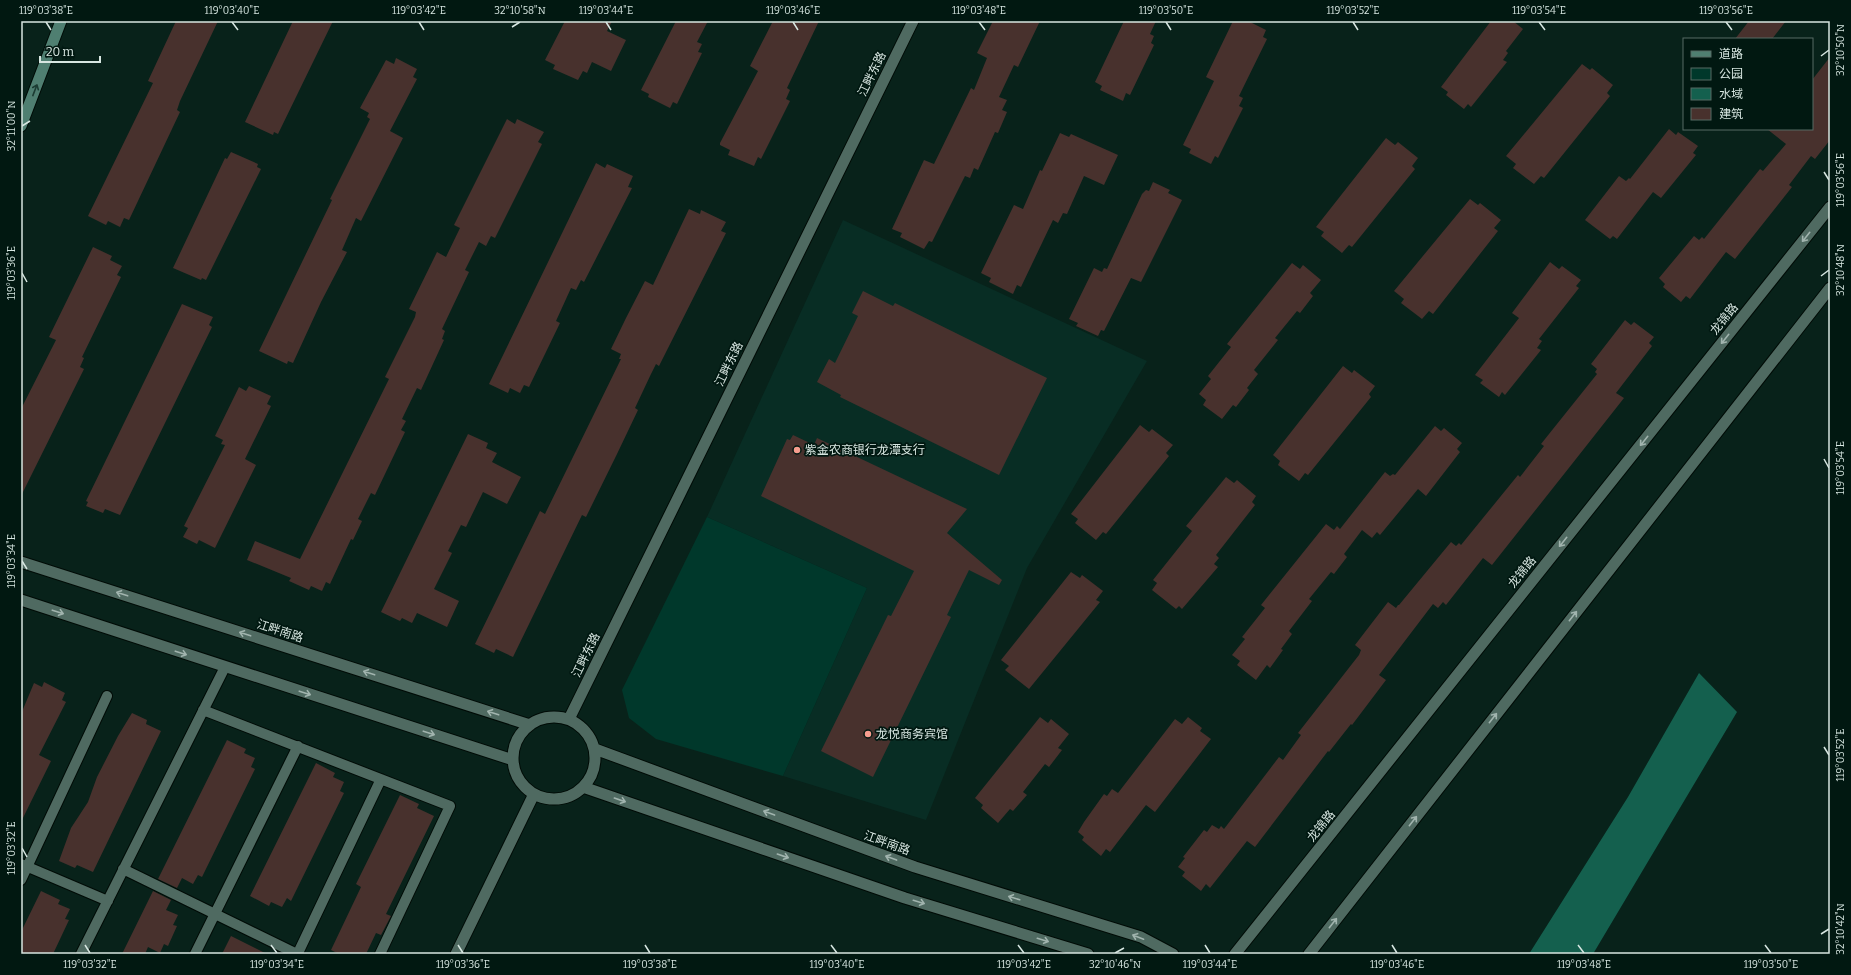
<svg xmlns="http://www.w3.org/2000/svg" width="1851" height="975" font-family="Bitter,'Noto Sans SC',serif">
<rect width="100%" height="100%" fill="#08221a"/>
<path fill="#082d24" d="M843,220l304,141 -120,207 -101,252 -143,-44 84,-188 -160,-71z"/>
<path fill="#00382b" d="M707,517l160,71 -84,188 -127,-37 -27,-21 -7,-28z"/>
<path fill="#14604e" d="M1699,673l38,39 -144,242h-64l99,-157z"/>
<path fill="#48312d" d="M176,21h42l-38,80 -3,9 3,2 -51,108 -5,-2 -4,9 -12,-6 -2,4 -18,-9 65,-133 -5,-2z
M293,21h40l-55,113 -4,-2 -1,3 -28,-13z
M565,21h47l-5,10 19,9 -15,31 -19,-9 -5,11 -4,-2 -5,9 -25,-11 2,-4 -10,-5z
M676,21h32l-11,21 5,2 -4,8 4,1 -25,51 -4,-2 -3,6 -22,-11 1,-3 -8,-4z
M773,21h46l-32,67 3,2 -4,9 4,2 -29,58 -3,-2 -4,9 -26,-11 2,-5 -10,-5v-2l38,-72 -8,-5z
M993,21h47l-22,46 -4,-2 -15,32 8,3 -5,10 5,2 -9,21 -3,-1 -17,38 -4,-2 -4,10 -5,-2 -33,66 -3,-1 -5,8 -24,-12 2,-4 -10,-4 32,-69 10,4 37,-76 3,2 13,-32 -10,-5z
M1124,21h32l-6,13 4,2 -3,7 3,2 -24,50 -4,-2 -3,8 -23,-11 2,-4 -7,-4z
M1233,21h15l18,9 -3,7 4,2 -28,57 4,2 -4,8 4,2 -25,50 -3,-2 -4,8 -22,-11 2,-4 -8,-4 31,-64 -8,-4z
M1491,21h22l10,8 -17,22 2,2 -5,7 4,2 -36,45 -3,-3 -4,5 -18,-14 2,-3 -7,-5z
M1749,21h37l-14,18h-37z
M1830,57v83l-15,19 -4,-3 -22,29 3,2 -57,72 -9,-7 -36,47 -4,-3 -5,6 -18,-15 2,-3 -6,-6 35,-42 5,4 3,-3 2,2 56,-70 3,2 23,-27 -19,-15h45v-49z
M396,58l21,11 -4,8 4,2 -27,52 13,7 -42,83 -5,-3 -14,32 5,2 -26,50 -28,61 -5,-2 -1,3 -28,-13 73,-151 -2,-1 40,-80 -3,-2 2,-4 -9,-5 26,-48 8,4z
M1582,64l8,6 2,-2 21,17 -6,8 3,3 -66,82 -3,-2 -7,8 -21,-16 3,-4 -10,-8z
M507,119l8,5 2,-5 27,13 -6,10 4,2 -47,94 -4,-2 -5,10 -7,-4 -14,28 4,2 -27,57 3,2 -3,8 2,1 -23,50 -4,-2 -15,31 4,2 -5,9 4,2 -30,63 -4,-2 -13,26 4,2 -9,19 -2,-1 -21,45 -4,-2 -4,9 -11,-5 -2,4 -20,-9 2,-3 -44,-18 8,-19 45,18 89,-180 -4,-2 30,-60 1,-5 -7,-3 28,-57 9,5 14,-29 -6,-3z
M1669,129l7,6 2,-3 20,14 -5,7 3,2 -35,43 -8,-6 -36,47 -4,-3 -3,3 -25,-19 34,-44 7,5 3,-3 1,1z
M1060,133l9,4 2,-3 47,21 -14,30 -20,-9 -17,38 -4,-1 -5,10 -5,-3 -32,67 -4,-2 -4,9 -24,-12 2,-4 -10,-5 33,-68 9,4 17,-39 2,1z
M1386,138l9,7 3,-3 20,16 -6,8 3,3 -63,78 -3,-2 -7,8 -21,-17 3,-4 -8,-5z
M231,152l27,12 -1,3 4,2 -55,111 -4,-2 -1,2 -28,-12 52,-110 2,1z
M596,163l9,5 2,-4 26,12 -5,11 4,1 -48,94 -3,-2 -5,10 -5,-2 -15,33 4,2 -31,64 -5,-2 -4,8 -10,-5 -2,5 -19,-9z
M1153,182l17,8 -2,3 14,7 -41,82 -10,-4 -27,53 -3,-1 -3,6 -22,-10 2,-3 -9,-4 25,-51 8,4 2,-4 3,1 35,-75 4,-4 3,1z
M1470,199l8,6 2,-2 21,17 -7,8 4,3 -65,83 -4,-3 -7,8 -21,-16 3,-4 -10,-8z
M689,209l11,5 1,-4 25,12 -5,9 5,2 -67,133 -3,-2 -5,10 -16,34 3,2 -21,44 -31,63 -4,-2 -69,142 -17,-8 -2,4 -19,-9 65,-133 5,3 76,-155h-2l2,-5 -10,-5 15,-31 19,-37 8,4z
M93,247l19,9 -2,4 12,6 -5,9 4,2 -39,80 2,1 -4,9 4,2 -63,127v-87l35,-69 -7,-3z
M1550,262l9,7 3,-3 19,14 -5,6 3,2 -40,51 3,2 -5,7 4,2 -36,45 -3,-3 -3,5 -19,-14 3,-3 -8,-5 44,-57 -7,-5z
M1292,263l8,6 3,-4 18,15 -11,13 3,3 -13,17 -3,-2 -22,27 3,2 -24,30 4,4 -11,14 2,2 -13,17 -3,-2 -11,14 -19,-14 3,-5 -7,-6 12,-15 -3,-3 23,-29 -4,-3z
M863,291l30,15 2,-3 152,75 -48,97 -159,-78 1,-2 -24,-13 12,-23 6,4 23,-47 -6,-3z
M182,304l31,13 -4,8 3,2 -92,188 -15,-6 -2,4 -17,-7 2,-4 -2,-1z
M1625,320l6,5 3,-3 20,15 -5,6 3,3 -36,47 8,5 -52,66 -80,101 -9,-7 -37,47 -3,-3 -5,6 -5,-4 -54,71 7,5 -34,45 -1,-1 -22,28 -1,-1 -73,96 -8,-6 -37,47 -4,-4 -5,7 -19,-15 3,-4 -7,-5 7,-9 -2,-1 21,-27 3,2 5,-7 7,4 2,-3 3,3 55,-72 4,3 18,-25 -3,-2 61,-78 2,-5 -6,-5 33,-43 8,6 2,-3h1l52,-63 5,4 3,-3 2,2 57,-70 2,2 24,-31 -3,-2 56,-70 -2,-2 2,-3 -6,-5z
M1343,366l9,7 2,-3 21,16 -6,8 2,3 -63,78 -3,-2 -6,8 -21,-16 2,-4 -7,-6z
M249,386l22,10 -4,8 4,2 -26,53 11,6 -41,83 -16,-8 -2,4 -14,-7 5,-9 -4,-2 41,-81 -4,-1 2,-4 -8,-4 24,-49 7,4z
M1140,425l9,7 3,-3 21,16 -7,8 3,3 -63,78 -3,-2 -7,8 -21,-17 3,-4 -7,-5z
M1435,426l6,5 3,-3 18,15 -5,6 3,3 -34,44 -8,-7 -38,46 -3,-3 -5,6 -10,-8 -18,24 3,3 -13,17 -3,-2 -22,27 3,2 -23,30 3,3 -11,15 2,1 -13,18 -3,-3 -11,15 -19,-15 3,-4 -8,-6 13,-16 -3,-2 23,-29 -4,-3 65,-81 8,6 3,-4 3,3 45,-57 5,4 3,-2 2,1z
M468,434l20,9 -2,5 11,5 -5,9 29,15 -14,27 -24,-12 -17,35 -5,-2 -13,26 4,2 -18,36 25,12 -12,26 -30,-14 -5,10 -10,-5 -2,3 -19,-9z
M793,435l21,10 3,-7 150,71 -20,24 55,47 -3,5 -30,-15 -22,45 4,2 -78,160 -52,-26 67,-136 3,1 23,-45 -153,-75 26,-57 3,1z
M1226,477l8,6 3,-3 19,16 -4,6 3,3 -39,50 3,3 -5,6 4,3 -36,42 -3,-3 -3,3 -24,-19 5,-7 -4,-3 39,-49 -6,-5z
M1071,572l9,6 2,-3 21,16 -7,9 4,2 -71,87 -24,-19 4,-4 -8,-6z
M44,682l21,11 -3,7 4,2 -27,53 12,6 -30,61v-108l13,-31 8,4z
M132,713l15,7 -1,4 15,7 -68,141 -16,-7 -2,3 -16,-7 12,-33 17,-26 9,-25 21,-41z
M1040,717l8,6 3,-4 18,15 -11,14 4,2 -13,17 -4,-3 -22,28 4,3 -14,16 -3,-2 -12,14 -17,-15 2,-3 -8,-7z
M1188,717l14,11 -2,3 11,8 -56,73 -9,-7 -36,47 -4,-3 -5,7 -19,-16 2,-3 -6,-5 6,-10 20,-28 3,2 5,-7 6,4 57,-74 7,5z
M227,740l19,9 -2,4 11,5 -4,9 4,2 -53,108 -4,-2 -5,9 -11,-6 -5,10 -19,-9z
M316,763l19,10 -2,4 11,5 -4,9 4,2 -53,108 -4,-3 -5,9 -11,-5 -2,4 -19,-10z
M400,795l19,9 -2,4 17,8 -48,98 5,2 -10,19 -5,-2 -10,21h-27l-8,-4 30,-63 -5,-3z
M41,891l19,9 -2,4 12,5 -5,10 4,1 -16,34h-32v-22z
M153,891l18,9 -5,10 12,5 -5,10 4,1 -9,20 -4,-2 -4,9 -12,-6 -3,7h-23z
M231,936l36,18h-45z"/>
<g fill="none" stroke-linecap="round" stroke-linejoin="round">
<g stroke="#000b06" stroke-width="12">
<path id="service" d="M203,710l247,96 -70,148
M21,864l87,37
M123,869l174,85
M21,880l86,-184
M298,953l83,-174
M81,954l144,-287
M195,954l103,-208"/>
</g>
<g stroke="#000b06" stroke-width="13">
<path id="tertiary" d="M21,562l509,163
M21,600l492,160
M513 758a41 41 0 1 1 82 0a41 41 0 1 1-82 0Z
M569,719l344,-698
M595,749l320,118 226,70 32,17
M583,787l322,111 183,56
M456,954l78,-160
M1235,954l595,-747
M1309,954l521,-666"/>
</g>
<g stroke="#000b06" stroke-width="13">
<path id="secondary" d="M21,126l40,-105"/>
</g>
<use href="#service" stroke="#4f6a61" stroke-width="10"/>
<use href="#tertiary" stroke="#4f6a61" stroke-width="11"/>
<use href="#secondary" stroke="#4f7f71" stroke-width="11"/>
</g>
<defs><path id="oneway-shaft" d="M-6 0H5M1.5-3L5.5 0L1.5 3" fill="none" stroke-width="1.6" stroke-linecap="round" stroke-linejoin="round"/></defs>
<use stroke="#1c3c33" href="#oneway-shaft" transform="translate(35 90) rotate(-69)"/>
<g stroke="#a1b4ae">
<use href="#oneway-shaft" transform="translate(1806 237) rotate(129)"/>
<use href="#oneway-shaft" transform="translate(1725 339) rotate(129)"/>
<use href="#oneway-shaft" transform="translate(1644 441) rotate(129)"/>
<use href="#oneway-shaft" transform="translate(1563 542) rotate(129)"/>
<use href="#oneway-shaft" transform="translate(122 594) rotate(-162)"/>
<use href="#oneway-shaft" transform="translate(58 612) rotate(18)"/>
<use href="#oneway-shaft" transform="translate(1573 616) rotate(-52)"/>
<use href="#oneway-shaft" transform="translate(245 634) rotate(-162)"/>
<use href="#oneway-shaft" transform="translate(181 653) rotate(18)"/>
<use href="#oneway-shaft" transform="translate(369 673) rotate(-162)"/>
<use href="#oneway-shaft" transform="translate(305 693) rotate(18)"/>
<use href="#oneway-shaft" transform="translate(493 713) rotate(-162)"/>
<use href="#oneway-shaft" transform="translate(1493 718) rotate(-52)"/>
<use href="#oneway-shaft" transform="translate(429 733) rotate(18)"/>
<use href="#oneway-shaft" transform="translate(620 800) rotate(19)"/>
<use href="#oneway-shaft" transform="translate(769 813) rotate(-160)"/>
<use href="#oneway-shaft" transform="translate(1413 821) rotate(-52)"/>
<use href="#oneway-shaft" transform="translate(783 856) rotate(19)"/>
<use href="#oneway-shaft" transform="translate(891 858) rotate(-160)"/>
<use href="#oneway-shaft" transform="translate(1014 898) rotate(-163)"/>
<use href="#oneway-shaft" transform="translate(919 902) rotate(17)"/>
<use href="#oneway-shaft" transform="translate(1333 923) rotate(-52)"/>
<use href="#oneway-shaft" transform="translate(1138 937) rotate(-159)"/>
<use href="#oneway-shaft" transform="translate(1043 940) rotate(17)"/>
</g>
<path fill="none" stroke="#d7e6e1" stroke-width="1.5" d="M46,22l5,8M232,22l6,8M419,22l5,8M606,22l5,8M793,22l5,8M979,22l6,8M1166,22l5,8M1353,22l5,8M1539,22l6,8M1726,22l6,8M512,27l8,-5M1821,56l8,-6M22,126l8,-5M1824,172l5,8M22,273l5,9M1821,276l8,-6M1824,459l5,9M22,561l5,8M1824,747l5,8M22,848l5,9M1821,934l8,-5M85,945l5,8M271,945l6,8M458,945l5,8M645,945l5,8M831,945l6,8M1018,945l6,8M1205,945l5,8M1392,945l5,8M1578,945l6,8M1765,945l6,8M1115,953l9,-5"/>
<g fill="#f59d8e" stroke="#011811" stroke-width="1.5">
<circle cx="797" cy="450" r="4"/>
<circle cx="868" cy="734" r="4"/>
</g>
<g text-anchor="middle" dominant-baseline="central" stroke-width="3.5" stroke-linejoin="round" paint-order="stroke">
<g font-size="12" fill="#d7e6e1" stroke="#011811">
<text transform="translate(872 74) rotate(-64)">江畔东路</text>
<text transform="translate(1724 319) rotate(-51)">龙锦路</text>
<text transform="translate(729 364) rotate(-64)">江畔东路</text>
<text transform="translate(1522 572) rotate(-51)">龙锦路</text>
<text transform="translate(280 631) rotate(18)">江畔南路</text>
<text transform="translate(586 655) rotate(-64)">江畔东路</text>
<text transform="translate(1321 826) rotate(-51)">龙锦路</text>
<text transform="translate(887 843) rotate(20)">江畔南路</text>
</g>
<g font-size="12" fill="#d7e6e1" stroke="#011811" text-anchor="start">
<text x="805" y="450">紫金农商银行龙潭支行</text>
<text x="876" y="734">龙悦商务宾馆</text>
</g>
</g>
<rect width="1851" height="975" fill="none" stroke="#011811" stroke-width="44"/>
<rect x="1683" y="38" width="130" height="92" fill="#011811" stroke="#576a64"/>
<rect x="1691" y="51" width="20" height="6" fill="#4f7f71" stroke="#576a64"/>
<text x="1719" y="58" font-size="12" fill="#d7e6e1">道路</text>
<rect x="1691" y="68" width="20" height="12" fill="#00382b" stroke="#576a64"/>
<text x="1719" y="78" font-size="12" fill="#d7e6e1">公园</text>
<rect x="1691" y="88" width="20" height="12" fill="#14604e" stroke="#576a64"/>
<text x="1719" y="98" font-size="12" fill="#d7e6e1">水域</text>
<rect x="1691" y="108" width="20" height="12" fill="#48312d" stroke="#576a64"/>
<text x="1719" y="118" font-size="12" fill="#d7e6e1">建筑</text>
<path d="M40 56v6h60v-6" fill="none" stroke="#d7e6e1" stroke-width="2"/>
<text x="46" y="56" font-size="12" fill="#d7e6e1" stroke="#011811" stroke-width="3" paint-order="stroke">20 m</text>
<rect x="22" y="22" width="1807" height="931" fill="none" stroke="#d7e6e1" stroke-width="1.5"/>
<g font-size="10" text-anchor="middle" fill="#d7e6e1">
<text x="46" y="14">119°03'38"E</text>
<text x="232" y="14">119°03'40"E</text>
<text x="419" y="14">119°03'42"E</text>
<text x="520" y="14">32°10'58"N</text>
<text x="606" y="14">119°03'44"E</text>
<text x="793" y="14">119°03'46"E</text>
<text x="979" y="14">119°03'48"E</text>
<text x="1166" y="14">119°03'50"E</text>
<text x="1353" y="14">119°03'52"E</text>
<text x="1539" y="14">119°03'54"E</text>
<text x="1726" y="14">119°03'56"E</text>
<text transform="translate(1840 50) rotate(-90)" y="4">32°10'50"N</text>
<text transform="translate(11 126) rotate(-90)" y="4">32°11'00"N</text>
<text transform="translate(1840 180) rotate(-90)" y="4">119°03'56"E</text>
<text transform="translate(1840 270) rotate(-90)" y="4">32°10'48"N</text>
<text transform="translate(11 273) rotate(-90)" y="4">119°03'36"E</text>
<text transform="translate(1840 468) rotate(-90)" y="4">119°03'54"E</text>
<text transform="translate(11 561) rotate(-90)" y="4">119°03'34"E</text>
<text transform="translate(1840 755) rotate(-90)" y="4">119°03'52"E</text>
<text transform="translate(11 848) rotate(-90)" y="4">119°03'32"E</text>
<text transform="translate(1840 929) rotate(-90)" y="4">32°10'42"N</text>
<text x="90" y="968">119°03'32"E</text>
<text x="277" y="968">119°03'34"E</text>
<text x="463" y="968">119°03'36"E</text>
<text x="650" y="968">119°03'38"E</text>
<text x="837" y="968">119°03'40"E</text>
<text x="1024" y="968">119°03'42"E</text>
<text x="1115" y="968">32°10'46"N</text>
<text x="1210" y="968">119°03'44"E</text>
<text x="1397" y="968">119°03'46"E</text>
<text x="1584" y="968">119°03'48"E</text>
<text x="1771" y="968">119°03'50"E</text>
</g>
</svg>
